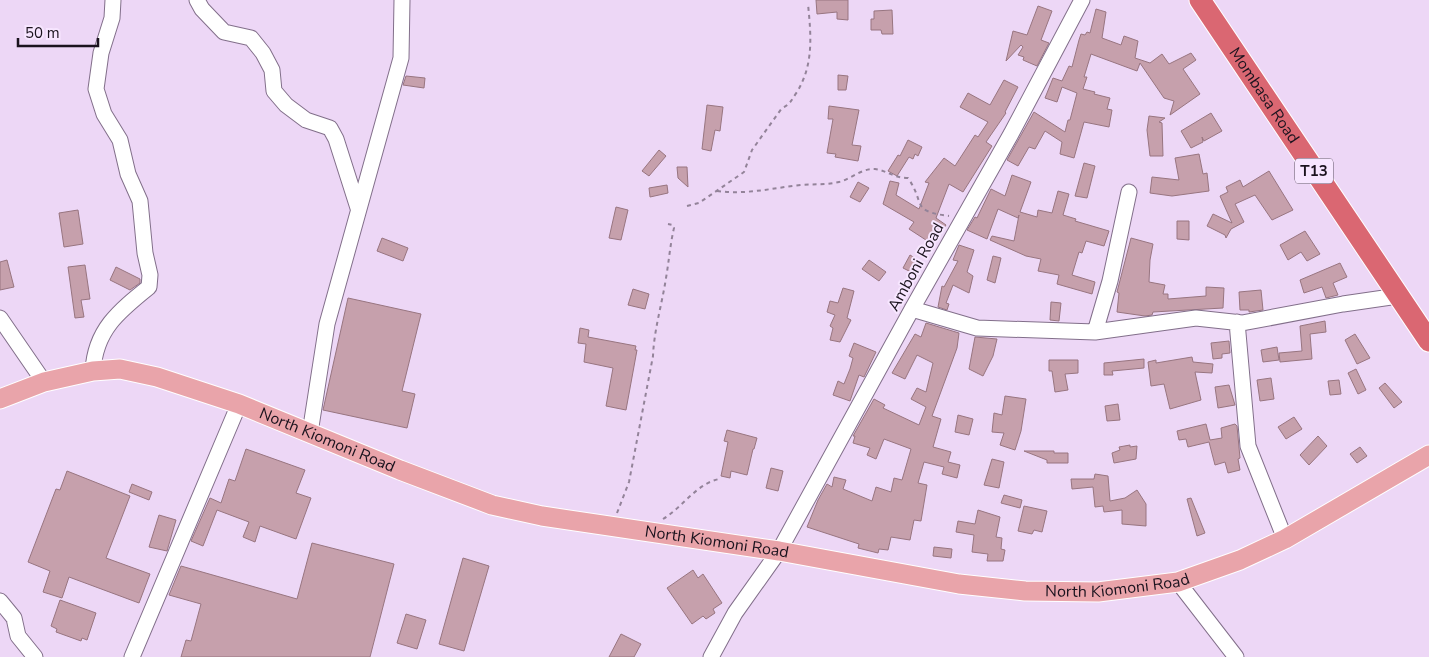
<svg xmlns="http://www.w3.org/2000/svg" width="1429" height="657" font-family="'Nunito Sans',sans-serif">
<rect width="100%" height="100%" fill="#edd7f6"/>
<path fill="#c6a0ac" stroke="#987580" d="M816,0h32v20l-11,-1v-7l-20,2z
M1038,6l14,5 -11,29 8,3 -12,23 -14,-6 1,-3 -6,-2 5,-8 -2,-2 -15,16 7,-30 14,4z
M1096,9l10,3 -4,26 19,7 3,-9 14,5 -3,17 15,5 12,-9 7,10 22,-11 5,7 -13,9 17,25 -30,21 4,-14 -10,-3 -24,-35 -3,8 -46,-17 -7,23h3l-4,12 12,3 -1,2 16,4 -3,11 5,1 -3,17 -25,-5 -10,36 -14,-4 2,-12 -17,-11 -10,18 -6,-2 -11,19 -11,-6 27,-48 31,20 3,-12h2l7,-27 -15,-6 -5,15 -12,-4 8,-20 9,3 7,-15 3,1 7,-27 2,-6 4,1 2,-3 3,1z
M892,10l1,24h-11l-1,-4h-10v-11h3v-8z
M838,75l10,1 -2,14h-8z
M406,76l19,2 -1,10 -21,-3z
M1004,80l14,7 -13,25 1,1 -20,29 6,4 -29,46 -14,-8 -13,34 10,7 -12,17 -4,-2 -1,2 -20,-13 5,-7 -31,-18 7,-23 9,2 -3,12 23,14 10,-26 -4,-1 19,-24 11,8 20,-31 3,2 10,-15 -28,-15 8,-14 22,12z
M707,105l16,2 -3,24 -5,-1 -4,21 -9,-2z
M829,106l30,4 -7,35 9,1 -3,15 -23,-4 1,-3 -9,-1 6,-34h-5z
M1211,113l11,18 -18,10 -2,-4 1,5 -12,6 -10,-17z
M1149,116l16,2 -6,4 3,1 1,33h-13l-3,-26z
M908,140l14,7 -4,9 -3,-2 -2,5 -4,-2 -12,19 -9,-5 10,-16 2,1z
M659,150l7,6 -17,20 -7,-5z
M1199,154l4,20 4,-1 2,18 -37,5 -22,-3 2,-16 27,3 -4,-22z
M1084,163l11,3 -8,32 -12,-2z
M677,167h10l1,20 -10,-9z
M1269,171l24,39 -21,10 -17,-25 -20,9 9,18 -13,7 -5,9 -1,-3 -18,-9 6,-12 19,9 -12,-27 8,-4 -2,-5 14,-7 3,7z
M1012,175l19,7 -11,30 17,5 1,-7 14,3 6,-22 11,3 -6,21 13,4 -1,2 34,10 -5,15 -18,-5 -4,12 -3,-1 -7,23 23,7 -3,12 -35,-10 2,-9 -21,-4 3,-12 -15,-3 -36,-16 2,-4 22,5 5,-26 -1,3 -20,-9 -11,30 -20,-9 8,-13 2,1 14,-29 14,7z
M858,182l11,6 -9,14 -10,-5z
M667,185l1,8 -18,4 -1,-9z
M616,207l12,3 -7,30 -12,-2z
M78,210l5,34 -19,3 -5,-34z
M1177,221h12v19l-12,-1z
M1305,231l15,23 -13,7 -6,-9 -13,8 -8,-15z
M382,238l26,10 -5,13 -26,-10z
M1131,238l22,6 -3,16 -1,22 16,3 -2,9h5v5l38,-3v-9l18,1 -1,20 -70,4 -1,3 -7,1 -28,-4 2,-19 -2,-1z
M959,245l15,5 -7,22 6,4 -4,17 -16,-8 -7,18 3,1 -2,6 -9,-3 4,-21 2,1 14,-26 -5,-1z
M910,255l10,6 -7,12 -10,-5z
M993,256l8,2 -6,25 -8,-3z
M7,260l7,27 -14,3v-28z
M869,260l17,12 -7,9 -17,-12z
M1340,263l7,14 -14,6 5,12 -12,3 -4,-11 -18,6 -4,-13z
M85,265l5,34 -9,1 3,17 -9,1 -7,-51z
M116,267l24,12v4l-10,7 -20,-10z
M843,288l11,3 -7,27 4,2 -11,22 -10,-2 3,-12 -3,-2 5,-11 -8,-3 3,-11 8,2z
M633,289l16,5 -4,15 -17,-4z
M1261,290l2,20 -14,2v-2h-9l-1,-18z
M348,298l73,16 -19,77 13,3 -8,34 -84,-18z
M1051,302l10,1 -2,18 -9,-1z
M1325,321l1,11 -16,2 2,25 -32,3 -1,-9 23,-2 -2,-25z
M926,323l33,10 -2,15 -25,68 9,3 -8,28 18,5 -3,10 12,3 -3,13 -15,-4 2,-7 -20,-5 -6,21 9,2 -6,36 -7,-1 -4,20 -19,-3 -3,13 -9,-1 -1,4 -20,-5 1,-4 -52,-17 11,-27 9,-16 5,3 2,-10 12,3 -3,9 29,12 4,-14 15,5 3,-14 8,2 9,-31 -27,-10 -8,20 -9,-4 3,-7 -17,-5 2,-7h-2l21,-37 11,6 -2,3 36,17 7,-18 -15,-8 6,-11 9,4 7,-29 -16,-8 -12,24 -13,-6 23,-39 6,3z
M580,328l9,2 -1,7 48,9 -1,4h2l-11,60 -20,-4 7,-38 -29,-6 2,-18 -8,-1z
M1355,334l15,24 -13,6 -12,-24z
M975,337l22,2 -4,17 -10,20 -14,-7z
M1229,341l1,12 -8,1v4l-9,1 -2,-16z
M854,343l22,9 -12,25 -5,-2 -9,26 -17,-6 5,-14 6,3 6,-15 3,-11 -4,-2z
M1277,347l2,13 -16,2 -2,-12z
M1192,357l1,5 20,2 -1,9 -17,-1 6,28 -31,9 -6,-25 -13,2 -3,-24 8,-2v3z
M1144,359v9l-32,3 1,4h-9v-12z
M1049,360h29v13l-13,1 3,16 -13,2 -3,-21h-3z
M1356,369l10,21 -8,4 -10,-21z
M1271,378l3,21 -14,2 -3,-21z
M1339,380l2,14 -11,1 -2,-14z
M1385,383l17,19 -8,6 -15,-20z
M1229,385l6,20 -17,3 -3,-21z
M1005,396l21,3 -5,32 -6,19 -15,-5 4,-12 -12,-1 2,-19 8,2z
M1118,404l2,16 -13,1 -2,-15z
M958,415l15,4 -4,16 -14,-3z
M1294,417l8,12 -16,10 -8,-12z
M1206,424l4,16 12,-2 -1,-10 14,-4 2,2 3,32 -2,1 2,11 -12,3 -3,-11 -10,3 -6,-23 -21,5 -2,-8 -7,1 -2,-9z
M727,430l30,8 -3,11h-1l-6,26 -16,-4 -1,7 -9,-2 7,-34 -4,-1z
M1318,436l9,10 -18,19 -9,-10z
M1130,445v2l7,-1 -1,13 -22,4 -2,-10 8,-3 -1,-3z
M1360,447l7,9 -10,7 -7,-9z
M246,449l59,21 -9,23 15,5 -15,41 -36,-13 -5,16 -12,-5 6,-15 -32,-12 -14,36 -12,-5 19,-43 11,5 8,-24 6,2z
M1024,451h30v2h14v10h-21v-3z
M992,459l12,3 -5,26 -15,-3z
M771,468l12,3 -5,20 -12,-3z
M67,471l63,25 -24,62 44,16 -11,29 -70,-26 -7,21 -19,-6 7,-21 -22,-9 28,-73 4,1z
M1095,474l13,2 2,25 15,-3 12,-8 9,14v22l-24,-2v-14l-18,2 -1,-6 -8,1 -2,-20 -21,2 -1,-10h23z
M132,484l20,8 -3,8 -20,-8z
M1004,495l18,5 -2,8 -19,-5z
M1191,498l14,35 -8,3 -10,-37z
M1024,506l23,5 -5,21 -8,-2 -2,4 -14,-3z
M978,510l22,7 -4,20 6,1 -1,11 4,1 -2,11h-16l1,-7 -16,-2 2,-17 -18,-3 2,-11 17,3z
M159,515l17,5 -9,31 -18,-4z
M312,543l82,21 -24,93h-189l5,-17 5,1 10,-37 -32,-9 12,-29 116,33z
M934,547l18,2 -1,9 -18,-2z
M463,558l26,8 -25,85 -25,-7z
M693,570l5,8 5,-4 19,29 -9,6 2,4 -9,6 -3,-3 -11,8 -25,-36z
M60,600l36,13 -9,27 -5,-2 -1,3 -25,-9 1,-3 -6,-3z
M406,614l20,6 -9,29 -20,-6z
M621,634l20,10 -7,13h-25z"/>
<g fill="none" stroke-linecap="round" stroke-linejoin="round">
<g stroke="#826f8a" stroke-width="17">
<path id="minor" d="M197,0l5,9 22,23 27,6 12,15 9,17 2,21 12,14 20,15 24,8 6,11 22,69
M912,309l65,19 118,4 101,-14 46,5 101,-19 55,-8
M0,318l44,64
M1237,322l11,124 37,93
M1095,332l15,-51 19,-89
M93,371c2,-41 26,-60 56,-84l1,-12 -5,-22 -5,-52 -12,-27 -8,-34 -16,-26 -8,-25 5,-36 11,-35 1,-18
M310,433l17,-109 74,-266 1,-58
M1178,582l58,75
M0,601l14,17 4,18 17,21
M132,657l107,-253
M711,657l24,-44 44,-62 133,-242 99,-175 71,-134"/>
</g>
<g stroke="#fff" stroke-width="21">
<g id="major">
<path id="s1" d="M0,399l44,-17 49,-11 27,-2 37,8 82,27 161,66 92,35 50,11 237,35 180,33 66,7 73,1 80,-10 62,-22 45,-21 144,-84"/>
</g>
</g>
<g stroke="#fff" stroke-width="23">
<g id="highway">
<path id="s2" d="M1200,0l229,341"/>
</g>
</g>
<path stroke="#938399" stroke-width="2" stroke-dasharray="4 4" stroke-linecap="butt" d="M717,191c29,4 55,-3 84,-6 13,-1 25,0 38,-3 12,-3 23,-14 36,-13 11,1 18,9 33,9 18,26 2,33 41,38
M687,206l12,-3 45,-31 8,-22 30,-42c8,-3 10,-9 15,-16 17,-28 14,-57 11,-88
M617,513l12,-31 24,-126c1,-26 9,-52 13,-78 3,-17 4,-33 8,-50l-1,-3 -5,-1
M663,519c20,-12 33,-35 56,-40"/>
<use href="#minor" stroke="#fff" stroke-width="15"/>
<use href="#major" stroke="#e9a4aa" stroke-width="19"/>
<use href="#highway" stroke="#da6772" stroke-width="21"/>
</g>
<g text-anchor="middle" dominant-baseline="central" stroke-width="4" stroke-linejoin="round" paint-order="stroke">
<rect fill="#f7e6ff" stroke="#5d5262" stroke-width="1" x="1295" y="158.5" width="38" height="25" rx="4"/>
<g font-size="15" font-weight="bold" fill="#1b131e">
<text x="1314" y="171">T13</text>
</g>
<g font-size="16" fill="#1b131e" stroke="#f7e6ff">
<text stroke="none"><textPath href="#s2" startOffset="115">Mombasa Road</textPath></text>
<text transform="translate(916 267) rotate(-61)">Amboni Road</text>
<text stroke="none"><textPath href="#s1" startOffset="344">North Kiomoni Road</textPath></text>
<text stroke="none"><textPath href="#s1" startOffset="749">North Kiomoni Road</textPath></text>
<text stroke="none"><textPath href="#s1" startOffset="1154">North Kiomoni Road</textPath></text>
</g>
</g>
<path d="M18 38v8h80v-8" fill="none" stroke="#1b131e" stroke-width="2.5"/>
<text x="25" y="38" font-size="15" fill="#1b131e" stroke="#f7e6ff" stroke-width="4" paint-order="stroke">50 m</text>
</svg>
